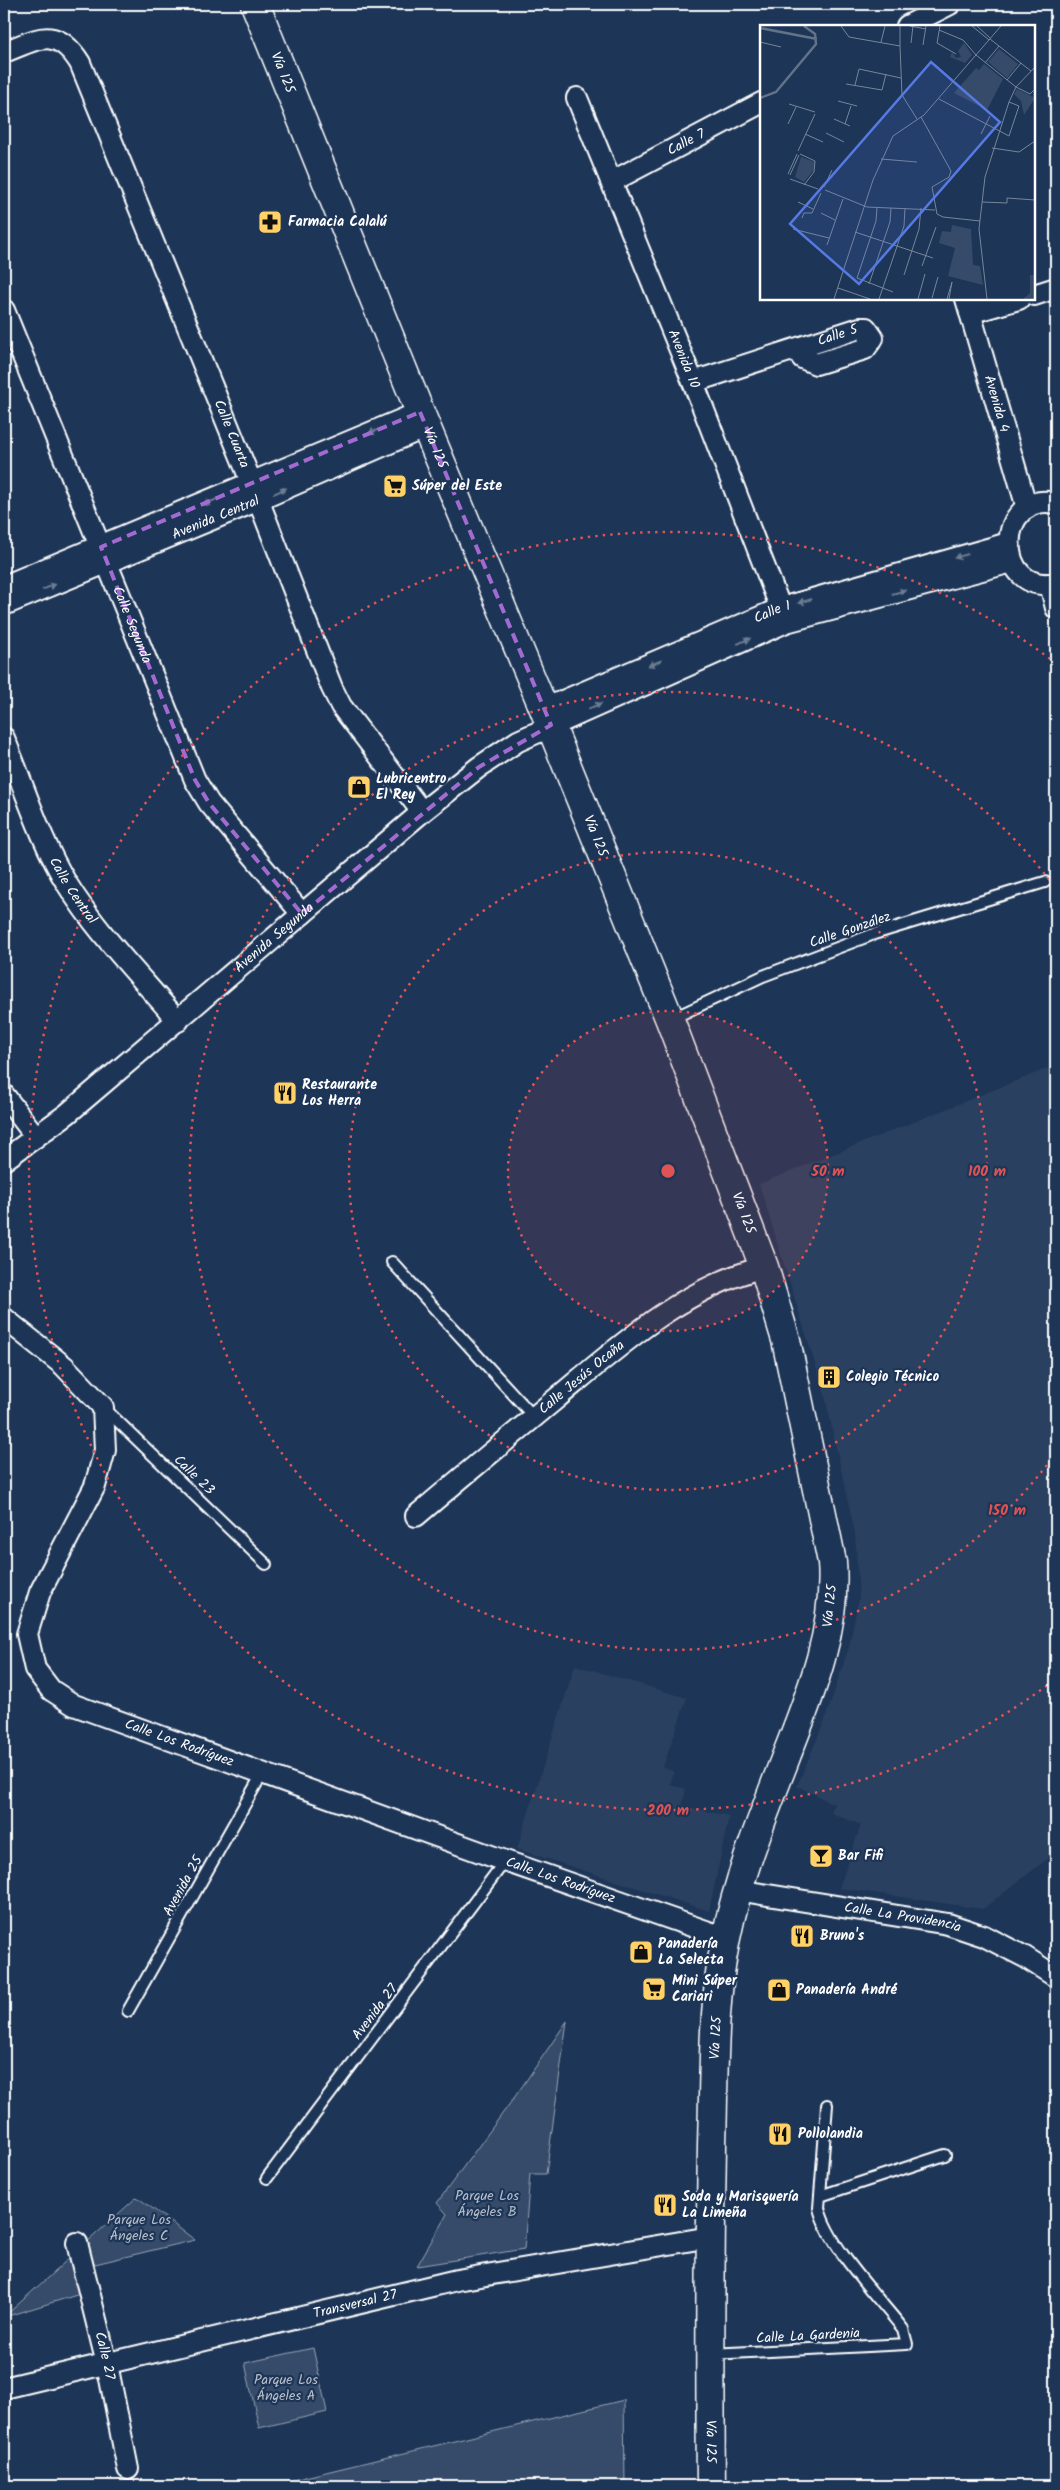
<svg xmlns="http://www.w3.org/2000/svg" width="1060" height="2490" font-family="Kalam,sans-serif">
<rect width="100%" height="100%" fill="#1d3557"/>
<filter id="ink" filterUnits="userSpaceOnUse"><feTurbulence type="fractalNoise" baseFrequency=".02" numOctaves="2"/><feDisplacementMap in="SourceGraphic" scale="10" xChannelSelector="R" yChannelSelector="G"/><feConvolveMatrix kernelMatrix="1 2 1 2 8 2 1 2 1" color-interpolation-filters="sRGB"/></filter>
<g filter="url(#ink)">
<path fill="#2a4161" d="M1056,1065v787l-73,57 -144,-21 22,-63 -30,-12 3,-9 -37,-18 28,-66 24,-73 10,-50 -4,-64 -31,-141 -65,-208z
M575,1665l112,33 -24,69 11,5 -4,12 16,5 -4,17 47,10 -20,95 -192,-62z"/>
<path fill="#364b69" stroke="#9aa5b4" d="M567,2021l-21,153h-16l-6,75 -107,17 30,-52 -10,-11 82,-112z
M137,2197l58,43 -104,25 6,24 -93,28z
M313,2348l14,64 -68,16 -14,-65z
M624,2400l1,86h-357z"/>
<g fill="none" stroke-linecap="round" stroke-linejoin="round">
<g stroke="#fff" stroke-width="14">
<path id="lane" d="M671,1019l92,-43 111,-42 171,-52
M392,1262l142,155
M104,1408l162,156
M128,2011l134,-237
M267,2178l238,-317
M820,2196l125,-41
M710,2354l197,-10 -4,-15c-25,-32 -75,-83 -84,-121l8,-103"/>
</g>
<g stroke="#fff" stroke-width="24">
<g id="street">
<path d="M907,26l43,-22"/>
<path id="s1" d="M4,52c34,-13 52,-27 76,11l172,421 80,204 9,18 81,106"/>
<path id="s2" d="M577,98l116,284 93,240"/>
<path id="s3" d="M611,182l150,-79"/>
<path d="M1034,295l22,-7"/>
<path id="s4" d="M966,299l61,209"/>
<path id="s5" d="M4,310l191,470 14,23 93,111"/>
<path d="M970,313l49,-14"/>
<path id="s6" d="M693,382l167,-54h6l7,10 -8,11 -49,15 -14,-6 -5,-9"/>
<path d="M1056,503c-61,-13 -63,93 0,80"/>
<path d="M1050,584l6,24"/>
<path d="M4,586l416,-174"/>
<path id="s7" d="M4,605l255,-105 167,-73"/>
<path id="s8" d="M544,709l237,-101 227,-65"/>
<path id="s9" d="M4,738c20,48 36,102 63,146 31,50 74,93 111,137"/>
<path d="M4,1095l32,42"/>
<path id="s10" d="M4,1160l63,-46 355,-302 57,-45 39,-26 268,-119 226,-60"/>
<path id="s11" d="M4,1318l60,48 39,41 2,43 -10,36 -55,106 -13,42 8,35 16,21 23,15 431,156 221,77"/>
<path id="s12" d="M416,1516c47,-40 94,-79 141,-118 62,-52 127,-111 207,-131"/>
<path id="s13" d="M737,1890l211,34 36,12 41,21 31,20"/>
<path id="s14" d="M77,2243l30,121 21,105"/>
<path id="s15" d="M4,2388l453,-108 253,-43"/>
</g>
</g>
<g stroke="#fff" stroke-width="31">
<g id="secondary">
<path id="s16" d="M255,4l165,408 124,297 126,311 94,247 22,73 46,222c5,67 -21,131 -45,192 -23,60 -48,120 -61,184 -14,67 -12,139 -14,207 -2,114 -2,228 -1,341"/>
</g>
</g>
<use href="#lane" stroke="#1d3557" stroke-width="10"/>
<use href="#street" stroke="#1d3557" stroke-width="20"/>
<use href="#secondary" stroke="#1d3557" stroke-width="28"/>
</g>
<defs><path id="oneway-solid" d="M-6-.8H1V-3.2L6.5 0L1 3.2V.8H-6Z" transform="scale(1.25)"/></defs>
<g fill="#6c7c92">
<use href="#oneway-solid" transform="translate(375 431) rotate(157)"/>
<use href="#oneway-solid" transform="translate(280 491) rotate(-24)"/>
<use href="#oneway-solid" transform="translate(210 502) rotate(157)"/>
<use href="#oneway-solid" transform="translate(961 556) rotate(164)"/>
<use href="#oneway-solid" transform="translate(49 587) rotate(-22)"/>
<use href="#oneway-solid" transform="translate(899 592) rotate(-15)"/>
<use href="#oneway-solid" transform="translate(805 601) rotate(164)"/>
<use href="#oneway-solid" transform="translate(744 641) rotate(-24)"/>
<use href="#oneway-solid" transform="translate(655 663) rotate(157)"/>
<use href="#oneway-solid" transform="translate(595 706) rotate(-23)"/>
</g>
</g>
<path fill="none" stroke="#a36bd2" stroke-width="4" stroke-dasharray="10 6" stroke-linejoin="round" d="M420,412l131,313 -72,42 -177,147 -93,-111 -14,-23 -94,-233z"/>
<circle cx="668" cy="1171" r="160" fill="#de5353" fill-opacity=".12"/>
<g fill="none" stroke="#de5353" stroke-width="2.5" stroke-dasharray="2.5 5">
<circle cx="668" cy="1171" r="160"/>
<circle cx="668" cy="1171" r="319"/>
<path d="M1056 1453A479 479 0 1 1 1056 889"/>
<path d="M1053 1681A639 639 0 1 1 1053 661"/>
</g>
<defs>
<g id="pharmacy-square" transform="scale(1.25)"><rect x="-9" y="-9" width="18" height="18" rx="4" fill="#ffd166" stroke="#1d3557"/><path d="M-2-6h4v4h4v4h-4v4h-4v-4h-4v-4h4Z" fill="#111"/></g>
<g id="supermarket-square" transform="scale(1.25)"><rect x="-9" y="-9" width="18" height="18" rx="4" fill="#ffd166" stroke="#1d3557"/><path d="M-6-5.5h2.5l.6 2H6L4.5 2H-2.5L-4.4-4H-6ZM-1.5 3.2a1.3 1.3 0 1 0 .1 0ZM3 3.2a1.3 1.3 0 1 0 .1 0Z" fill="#111"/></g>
<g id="shop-square" transform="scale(1.25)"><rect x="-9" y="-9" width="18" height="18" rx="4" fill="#ffd166" stroke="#1d3557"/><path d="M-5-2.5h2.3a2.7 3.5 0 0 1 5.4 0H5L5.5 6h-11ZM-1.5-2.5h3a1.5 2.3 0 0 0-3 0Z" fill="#111"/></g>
<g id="restaurant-square" transform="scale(1.25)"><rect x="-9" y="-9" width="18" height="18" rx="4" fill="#ffd166" stroke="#1d3557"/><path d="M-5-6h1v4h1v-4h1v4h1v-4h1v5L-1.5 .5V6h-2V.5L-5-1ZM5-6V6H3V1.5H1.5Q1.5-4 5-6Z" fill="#111"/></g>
<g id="building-square" transform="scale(1.25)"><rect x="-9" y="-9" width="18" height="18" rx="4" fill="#ffd166" stroke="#1d3557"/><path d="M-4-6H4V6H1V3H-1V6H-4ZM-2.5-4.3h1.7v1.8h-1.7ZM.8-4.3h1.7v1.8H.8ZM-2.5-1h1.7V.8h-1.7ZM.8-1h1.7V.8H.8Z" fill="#111"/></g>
<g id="bar-square" transform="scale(1.25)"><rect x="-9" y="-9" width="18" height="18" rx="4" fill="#ffd166" stroke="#1d3557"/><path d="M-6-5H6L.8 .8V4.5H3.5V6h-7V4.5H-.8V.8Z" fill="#111"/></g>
</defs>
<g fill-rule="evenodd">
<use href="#pharmacy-square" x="270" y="222"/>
<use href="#supermarket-square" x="395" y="486"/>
<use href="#shop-square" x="359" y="787"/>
<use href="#restaurant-square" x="285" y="1093"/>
<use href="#building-square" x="829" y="1377"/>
<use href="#bar-square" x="821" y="1856"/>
<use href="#restaurant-square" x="802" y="1936"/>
<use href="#shop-square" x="641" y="1952"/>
<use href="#supermarket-square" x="654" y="1989"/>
<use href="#shop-square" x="779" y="1990"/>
<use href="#restaurant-square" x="780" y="2134"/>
<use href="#restaurant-square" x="665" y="2205"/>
</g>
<g text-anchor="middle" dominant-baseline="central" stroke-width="4.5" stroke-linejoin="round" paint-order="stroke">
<g font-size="14" fill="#fff" stroke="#1d3557">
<text stroke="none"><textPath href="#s16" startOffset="74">Vía 125</textPath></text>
<text stroke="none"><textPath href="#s3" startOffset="85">Calle 7</textPath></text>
<text stroke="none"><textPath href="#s6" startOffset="152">Calle 5</textPath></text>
<text stroke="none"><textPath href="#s2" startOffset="282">Avenida 10</textPath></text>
<text stroke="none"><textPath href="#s4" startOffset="109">Avenida 4</textPath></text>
<text stroke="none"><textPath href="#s1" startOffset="489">Calle Cuarta</textPath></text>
<text stroke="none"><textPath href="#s16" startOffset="479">Vía 125</textPath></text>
<text stroke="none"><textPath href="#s7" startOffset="229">Avenida Central</textPath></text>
<text stroke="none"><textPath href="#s8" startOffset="248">Calle 1</textPath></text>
<text stroke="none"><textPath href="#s5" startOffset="340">Calle Segunda</textPath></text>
<text stroke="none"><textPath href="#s16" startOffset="899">Vía 125</textPath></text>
<text stroke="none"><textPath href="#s9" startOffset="168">Calle Central</textPath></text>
<text transform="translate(850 930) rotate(-19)">Calle González</text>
<text stroke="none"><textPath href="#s10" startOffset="350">Avenida Segunda</textPath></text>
<text stroke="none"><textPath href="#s16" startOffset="1304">Vía 125</textPath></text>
<text stroke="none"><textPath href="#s12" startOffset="216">Calle Jesús Ocaña</textPath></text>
<text transform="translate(194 1475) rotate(44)">Calle 23</text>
<text transform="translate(830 1606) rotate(-84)">Vía 125</text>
<text stroke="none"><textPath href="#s11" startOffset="579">Calle Los Rodríguez</textPath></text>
<text stroke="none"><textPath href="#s11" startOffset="984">Calle Los Rodríguez</textPath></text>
<text transform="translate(183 1886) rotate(-61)">Avenida 25</text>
<text stroke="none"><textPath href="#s13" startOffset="168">Calle La Providencia</textPath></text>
<text transform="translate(375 2012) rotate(-53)">Avenida 27</text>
<text transform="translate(716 2038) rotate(-87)">Vía 125</text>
<text stroke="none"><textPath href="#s15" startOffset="361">Transversal 27</textPath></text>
<text transform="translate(808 2336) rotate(-3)">Calle La Gardenia</text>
<text stroke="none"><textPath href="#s14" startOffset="116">Calle 27</textPath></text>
<text stroke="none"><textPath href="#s16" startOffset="2562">Vía 125</textPath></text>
</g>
<g font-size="14" font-weight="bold" fill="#fff" stroke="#1d3557" text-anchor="start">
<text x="288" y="222">Farmacia Calalú</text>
<text x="412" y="486">Súper del Este</text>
<text x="376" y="779">Lubricentro<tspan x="376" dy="16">El Rey</tspan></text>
<text x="302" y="1085">Restaurante<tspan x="302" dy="16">Los Herra</tspan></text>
<text x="846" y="1377">Colegio Técnico</text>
<text x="838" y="1856">Bar Fifi</text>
<text x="820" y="1936">Bruno's</text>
<text x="658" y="1944">Panadería<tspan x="658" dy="16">La Selecta</tspan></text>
<text x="672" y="1981">Mini Súper<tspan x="672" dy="16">Cariari</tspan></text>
<text x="796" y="1990">Panadería André</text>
<text x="798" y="2134">Pollolandia</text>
<text x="682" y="2197">Soda y Marisquería<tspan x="682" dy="16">La Limeña</tspan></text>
</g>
<g font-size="14" fill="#b9c0ca" stroke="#1d3557">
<text x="487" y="2196">Parque Los<tspan x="487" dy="16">Ángeles B</tspan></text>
<text x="139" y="2220">Parque Los<tspan x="139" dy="16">Ángeles C</tspan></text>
<text x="286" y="2380">Parque Los<tspan x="286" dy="16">Ángeles A</tspan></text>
</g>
</g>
<g transform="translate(760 25)">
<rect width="275" height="275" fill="#1d3557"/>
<path d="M204,18l8,12 -7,8 -15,-6 2,-5 4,6 5,-1 -3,-6zM239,24l19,15 -11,14 -19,-16zM224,39l19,15 -16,31 -33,-17 22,-25 3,2zM257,64l18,9 -11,17 -3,-14 -7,-7zM41,132l14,5 -2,9 -9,11 -9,-5zM192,200l19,4 2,36 7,1 3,19 -35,-9 7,-28 -16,-5 3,-12 9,1zM270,250h5v24h-12l7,-6z" fill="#364b69"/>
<path fill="none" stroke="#617289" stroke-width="2.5" d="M0,3l57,11M0,73l16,-6 40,-48 -1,-10 -11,-8"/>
<path fill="none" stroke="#77869a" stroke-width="1" d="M81,1l8,11 51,9 2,49 15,24M150,1l16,3M180,1l-3,17 19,11M212,1l17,14M217,1l13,12M179,5l24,10 13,15M230,14l41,32M0,17l21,5M121,17l4,-16M151,18l2,-17M163,20l3,-19M140,21v-20M216,30l40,32 14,7 5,-5M225,38l14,-17M247,55l14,-17M86,59l36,6 4,-16M95,60l4,-16 42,9M179,74l70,37 10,-30 -10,-4M78,76l19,5M29,79l26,8M161,92l30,54 -2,6 -17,10 5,27 6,3 37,4M74,94l16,7M28,99l8,-17M85,99l6,-18M66,108l18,9M45,109l18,8M221,109l9,-18M232,123l27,4 16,-11M38,126l17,-37M40,129l15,7 -1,11 -10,13M121,134l36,3M28,149l9,-20M30,150l9,-20M30,154l28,10M64,162l8,-17M65,165l42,17 68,3M38,177l15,7M222,177l25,1v-5l28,2M117,183l-1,13 -19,57 36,14M61,188l14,7M42,193l2,-5h8l9,-20M33,204l36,9M95,207l78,26M67,220l16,-46M162,241l14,-39M144,250l15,-46 2,-21M109,259l21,-62 1,-14M78,263l32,11M172,273l6,-21M74,274l39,-119 20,-44 31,-21 77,-89M119,274l25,-73 1,-18M158,274l7,-25M187,274l5,-17 -3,17M227,274l-8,-70 6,-52 24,-75 7,-15 19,-20"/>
<path fill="#567ae2" fill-opacity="0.15" stroke="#567ae2" stroke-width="2.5" d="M171,37l69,60 -141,162 -69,-60z"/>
<rect width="275" height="275" fill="none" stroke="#fff" stroke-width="2.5"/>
</g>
<circle cx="668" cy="1171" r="8" fill="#de5353" stroke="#1d3557" stroke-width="2.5"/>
<g font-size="15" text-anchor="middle" font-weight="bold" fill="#de5353" stroke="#1d3557" stroke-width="4.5" stroke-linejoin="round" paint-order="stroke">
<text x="828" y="1176">50 m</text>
<text x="987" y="1176">100 m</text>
<text x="1007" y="1515">150 m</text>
<text x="668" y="1815">200 m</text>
</g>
<rect width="1060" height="2490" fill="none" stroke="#1d3557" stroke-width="20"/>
<rect x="10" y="10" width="1040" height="2470" fill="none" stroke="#fff" stroke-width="2" filter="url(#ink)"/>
</svg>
